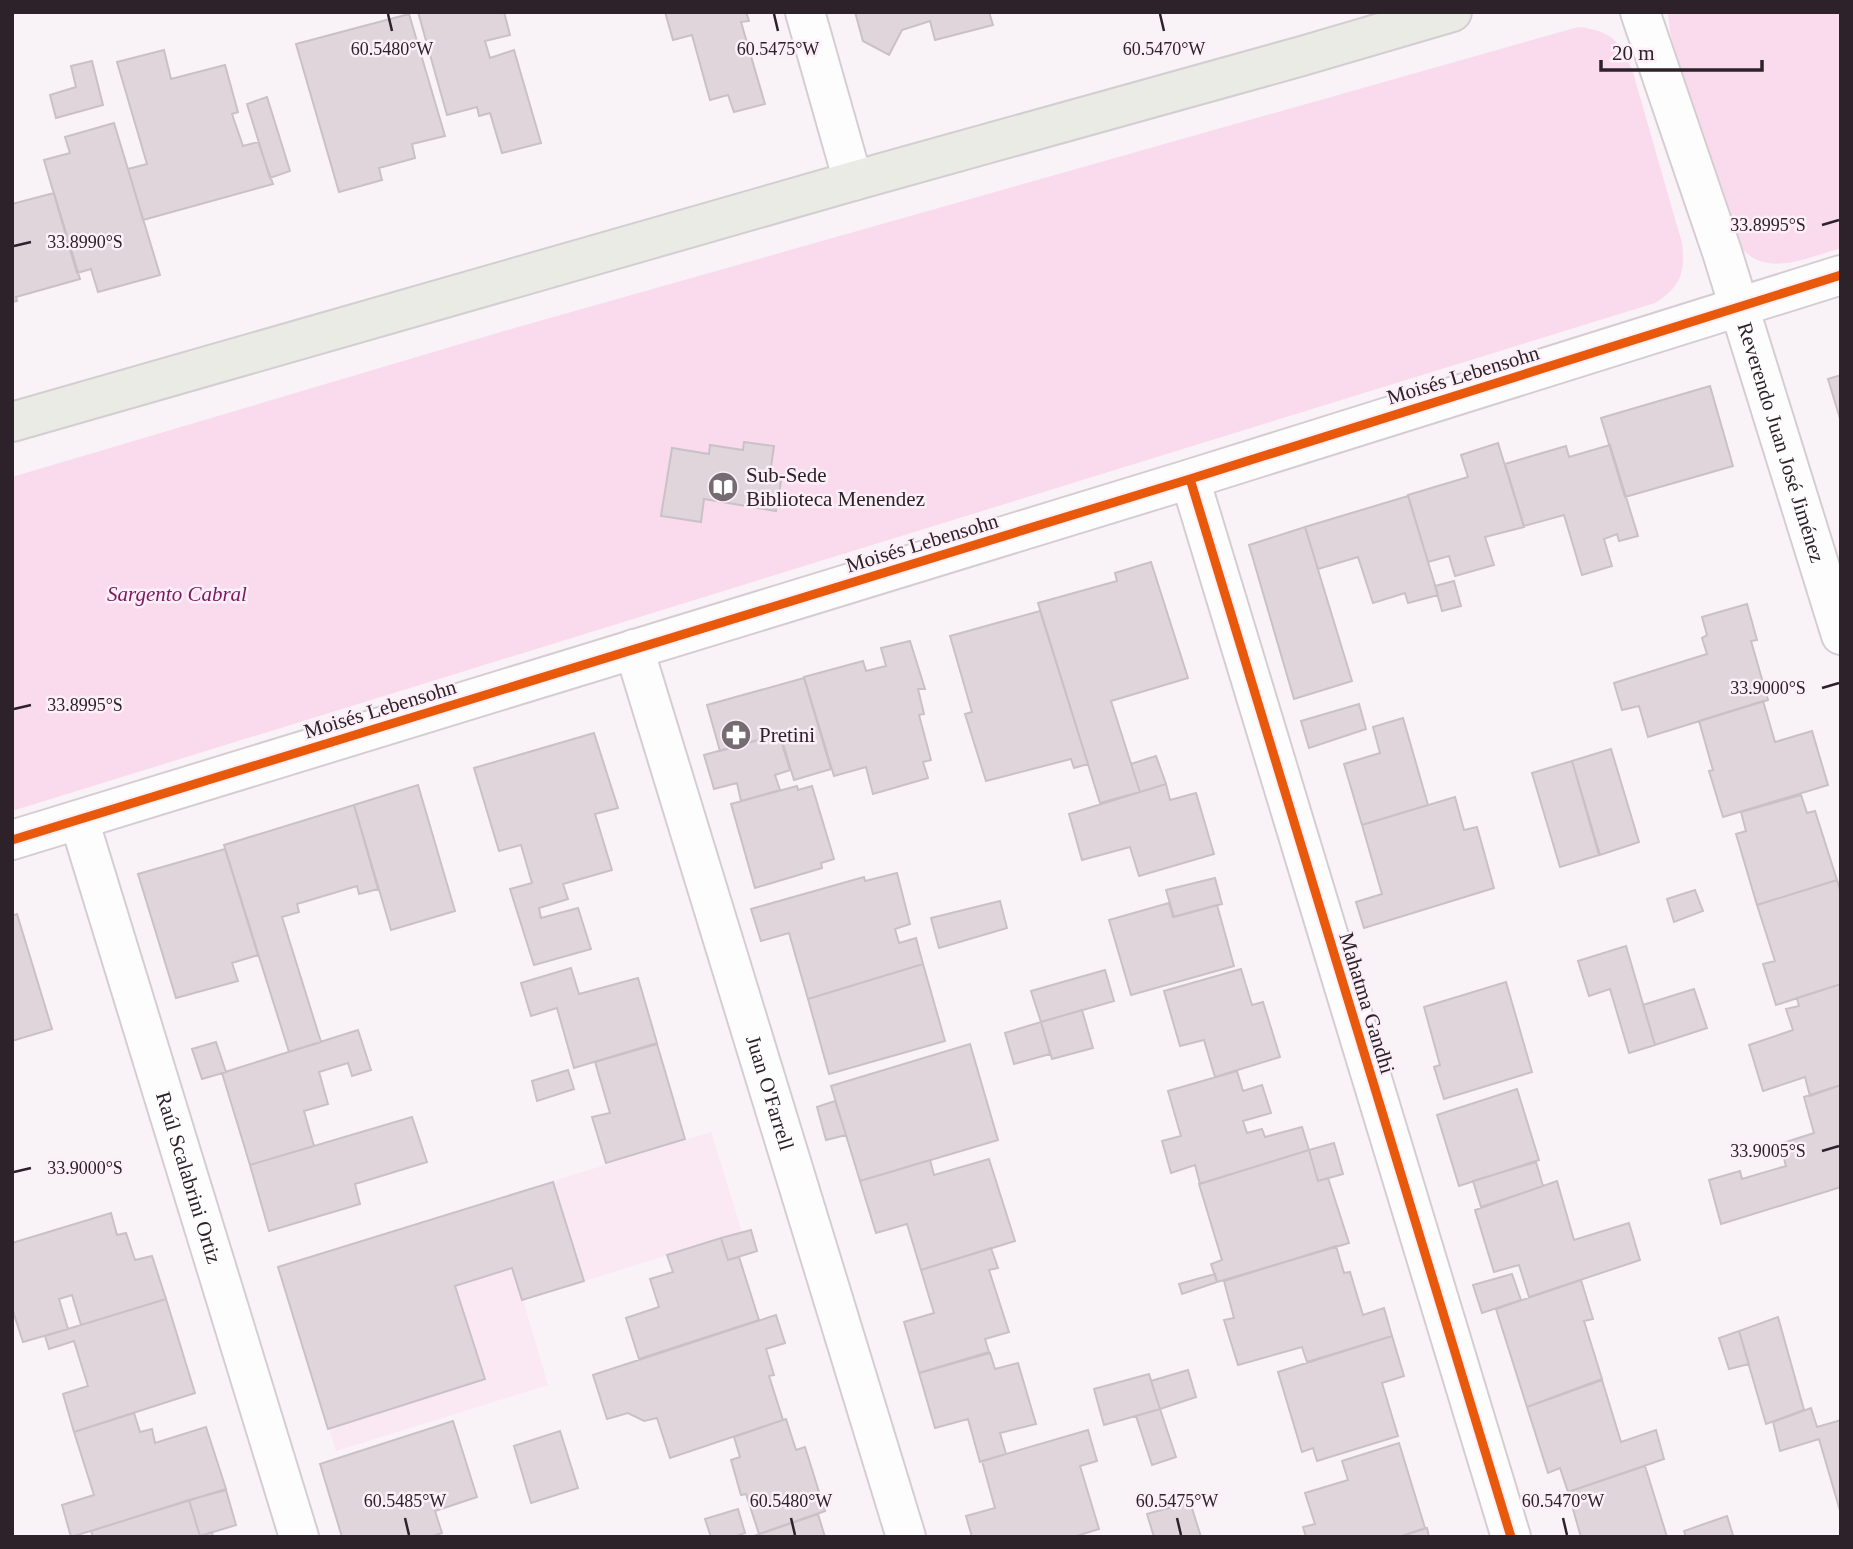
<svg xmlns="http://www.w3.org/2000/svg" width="1853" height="1549" font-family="'Times New Roman',serif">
<rect width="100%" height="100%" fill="#f9f2f6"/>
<path fill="#fae9f3" d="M711,1132l31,100 -219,68 25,85 -212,66 -58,-184z"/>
<path fill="#fadbee" d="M1668,12h173v236c-43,13 -88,35 -111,-19l-54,-172 -6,-25z
M1578,27c33,4 40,12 54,42l50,174c4,29 -2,45 -27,60l-1643,508v-334l506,-150z"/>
<path fill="#dfd5da" stroke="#cac1c7" stroke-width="2" d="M418,12h86l6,23 -25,6 5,17 24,-8 27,93 -39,10 -12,-40 -11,3 -2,-9 -30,8z
M665,12h81l3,9 -8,1 24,82 -31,8 -6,-17 -18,5 -18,-65 -19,5z
M855,12h134l4,13 -58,15 -5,-19 -28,9 -13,25 -26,-14z
M409,14l36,122 -33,8 3,14 -36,10 3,12 -43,12 -43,-148z
M164,50l7,29 54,-14 13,47 -6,2 11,32 15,-4 15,42 -130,36 -15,-51 19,-5 -30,-102z
M92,61l11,44 -47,13 -6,-23 26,-8 -5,-21z
M267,97l23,74 -20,7 -23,-74z
M114,123l46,152 -62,17 -7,-23 -14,4 -33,-113 26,-7 -5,-16z
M54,193l26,86 -64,18 1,4 -5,1v-98z
M1841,375v47l-13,-43z
M1710,386l23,80 -108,31 -24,-79z
M744,442l30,4 -4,28 12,1 -6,36 -72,-12 -3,23 -40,-6 11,-68 37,6 1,-9 33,5z
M1498,443l26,84 -39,10 9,28 -39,11 -6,-20 -21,6 -20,-67 60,-18 -7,-22z
M1610,445l28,91 -19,5 -2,-7 -13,5 8,27 -30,9 -18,-60 -40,11 -19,-62 61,-18 3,11z
M1408,496l30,99 -30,8 -3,-10 -32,10 -15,-46 -40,12 -13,-42z
M1305,527l47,154 -58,18 -45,-154z
M1151,562l37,116 -77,23 29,91 -40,11 -62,-200 79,-22 -2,-8z
M1454,581l7,25 -19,5 -7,-25z
M1747,604l10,36 -6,1 17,59 -120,37 -9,-31 -17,4 -8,-27 93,-29 -5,-16 5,-3 -5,-18z
M1040,611l48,153 -14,4 -3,-9 -85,22 -21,-67 7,-2 -22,-76z
M910,641l15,48h-7l6,25 -5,1 12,45 -8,2 5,16 -55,16 -7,-27 -32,9 -30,-99 59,-16 3,10 20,-5 -5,-18z
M804,678l27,91 -37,11 -14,-46 -60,17 -13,-46z
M1763,701l12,41 37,-11 16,54 -105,32 -14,-46 4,-1 -14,-49z
M1359,704l7,25 -57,19 -8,-27z
M1403,718l25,87 -66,20 -18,-61 36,-11 -7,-26z
M594,733l24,75 -23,6 17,56 -49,14 5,15 -29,9 2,10 37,-10 13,41 -57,16 -24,-76 22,-6 -11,-38 -22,6 -25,-83z
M779,734l11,36 -15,5 5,15 -39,11 -4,-18 -23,6 -10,-34z
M1611,749l28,93 -39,13 -28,-94z
M1156,756l10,28 -26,8 -9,-28z
M1572,761l27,94 -39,12 -28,-94z
M1166,784l4,16 26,-7 18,61 -75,22 -9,-29 -48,13 -13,-46z
M418,785l37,126 -64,19 -37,-125z
M797,786l1,4 14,-4 22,73 -13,4 1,5 -67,20 -24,-84z
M1801,795l6,18 8,-2 22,69 -80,25 -21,-71 10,-3 -5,-19z
M1455,797l9,33 13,-3 17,61 -130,40 -8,-26 26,-8 -20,-69z
M354,805l24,84 -19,5 -2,-8 -60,18 2,8 -17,5 39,125 -32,10 -65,-207z
M225,849l33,106 -26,8 6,18 -62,17 -38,-124z
M897,873l13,51 -15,5 4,14 17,-5 7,26 -115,35 -19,-66 -28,8 -10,-32 113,-32 1,4z
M1215,878l7,26 -48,13 -8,-27z
M1837,880l4,13v91l-65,21 -13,-41 12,-3 -18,-56z
M1695,890l8,21 -29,11 -7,-23z
M1000,901l7,27 -68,20 -8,-30z
M1169,903l4,14 44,-12 17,61 -103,29 -22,-75z
M17,914l35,115 -40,12v-125z
M1626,946l29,99 -26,8 -19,-64 -21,7 -11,-35z
M923,964l22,77 -116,33 -21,-75z
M571,968l8,26 59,-16 19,65 -83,25 -17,-60 -26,8 -10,-33z
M1241,969l11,36 11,-3 17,55 -65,20 -11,-37 -24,6 -16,-55z
M1105,970l9,31 -73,21 -10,-31z
M1506,982l26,90 -88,27 -10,-32 6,-2 -16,-58z
M1841,984v101l-31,11 -5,-19 -42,14 -14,-46 44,-15 -7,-21 13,-3 -2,-8z
M1694,989l13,39 -52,17 -12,-40z
M1082,1010l11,38 -41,11 -11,-37z
M1041,1022l9,32 -36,10 -9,-31z
M358,1030l13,40 -19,6 -4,-13 -29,9 9,32 -24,7 10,35 -64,19 -28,-92z
M216,1042l10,30 -24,7 -10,-30z
M657,1044l28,95 -79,24 -14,-46 18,-4 -15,-51z
M970,1044l28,96 -138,41 -29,-95z
M568,1070l6,19 -37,12 -5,-20z
M1237,1071l6,20 19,-6 9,28 -28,8 4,12 15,-4 3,8 37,-10 7,23 -109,34 -5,-19 -24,8 -9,-32 19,-5 -13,-45z
M1841,1085v102l-120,37 -12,-44 31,-9 2,8 44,-13 -6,-22 34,-11 -10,-36z
M1517,1089l22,71 -80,26 -22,-71z
M835,1101l11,34 -20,5 -9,-33z
M412,1117l15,45 -72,22 5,20 -91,27 -19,-66z
M1334,1143l9,31 -25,7 -9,-31z
M1309,1150l9,31 10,-3 21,65 -132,39 -6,-18 11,-4 -23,-76z
M989,1159l26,82 -94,29 -14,-46 -31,9 -16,-52 70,-21 4,15z
M1536,1162l7,24 -62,21 -8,-26z
M1557,1181l17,59 55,-17 11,37 -111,37 -10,-32 -25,7 -19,-62z
M553,1182l31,99 -62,19 -10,-32 -57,18 30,93 -157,50 -50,-162z
M111,1213l6,22 9,-2 9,27 17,-4 14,43 -85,26 -9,-30 -13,4 9,30 -45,13 -11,-34v-65z
M751,1230l6,21 -29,9 -7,-22z
M721,1238l7,22 11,-3 20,63 -120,39 -13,-41 33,-11 -9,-28 23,-7 -6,-17z
M1336,1246l8,27 6,-1 13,43 21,-7 8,28 -85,26 -5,-15 -64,18 -14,-45 10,-2 -10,-37z
M991,1248l7,20 -9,2 20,62 -24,7 4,13 -70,21 -15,-51 30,-9 -13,-43z
M1215,1274l2,8 -35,12 -3,-10z
M1512,1274l9,26 -39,13 -9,-28z
M1581,1280l12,39 -9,2 18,58 -75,28 -31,-98z
M166,1299l29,94 -121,39 -11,-38 25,-8 -14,-45 -25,8 -4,-13z
M776,1315l9,28 -19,6 8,26 -5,1 14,44 -113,38 -13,-40 -13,3 -16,-8 -21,6 -14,-44z
M1778,1317l26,93 -38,14 -27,-93z
M1739,1331l10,33 -20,5 -10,-31z
M1392,1336l12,40 -22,7 16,53 -81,25 -4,-13 -11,4 -24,-80z
M990,1353l5,16 23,-6 18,61 -36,9 6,21 -26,8 -12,-43 -33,9 -16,-55z
M1188,1370l8,27 -36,12 -9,-28z
M1149,1374l11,35 -56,16 -10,-36z
M1602,1380l19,62 35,-12 8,29 -96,33 -8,-24 -12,5 -21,-66z
M1811,1408l6,19 24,-7v94l-22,-75 -39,12 -7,-29z
M1160,1409l16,48 -24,8 -16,-49z
M134,1413l6,19 12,-3 3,14 51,-16 20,62 -155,48 -9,-32 32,-10 -20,-63z
M786,1419l10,31 9,-3 20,64 -66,23 -13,-40 -5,1 -10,-35 9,-3 -6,-20z
M453,1421l24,76 -42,14 7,22 -12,4h-88l-22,-73z
M1088,1430l9,31 -17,5 19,63 -26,8h-101l-6,-21 29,-8 -13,-47z
M560,1431l18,57 -47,15 -17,-57z
M1399,1443l26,85 -26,9h-93l-3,-10 12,-3 -10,-31 43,-13 -6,-19z
M1645,1466l22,71h-86l-13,-45z
M226,1490l10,35 -36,11 -11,-36z
M189,1500l11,36 12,-4 1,5h-120l-2,-6z
M1190,1502l11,35h-47l-7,-23z
M738,1509l7,24 -12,4h-22l-6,-18z
M818,1514l7,23h-74z
M1727,1516l6,19 -6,2h-41l-2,-6z
M1427,1528l2,9h-30z"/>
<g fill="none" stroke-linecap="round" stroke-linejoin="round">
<g stroke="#d6cdd2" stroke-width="42">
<g id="street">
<path d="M805,12l48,169"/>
<path id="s1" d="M1640,12l82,240 119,383"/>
<path d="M1190,479l321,1058"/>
<path id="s2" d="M634,649l272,888"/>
<path id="s3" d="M79,820l220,717"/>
<path d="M12,840l1178,-361 651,-204"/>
</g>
</g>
<g stroke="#d3ced1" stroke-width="42">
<path id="primary" d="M12,422l841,-241 449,-125 150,-44"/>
</g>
<use href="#street" stroke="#fefdfe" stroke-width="38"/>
<use href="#primary" stroke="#ebebe5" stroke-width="38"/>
<g stroke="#fceff7" stroke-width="13">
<path id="cycleway" d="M1190,479l321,1058
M12,840l1178,-361 651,-204"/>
</g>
<use href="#cycleway" stroke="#e8590c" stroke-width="9"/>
</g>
<path fill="none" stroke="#2e222a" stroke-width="2.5" d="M388,14l4,17M774,14l4,17M1160,14l4,17M1822,225l17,-5M14,246l17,-4M1822,688l17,-5M14,709l17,-4M1822,1151l17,-5M14,1172l17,-4M405,1518l4,17M791,1518l4,17M1177,1518l4,17M1563,1518l4,17"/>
<defs>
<g id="library-disc" transform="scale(1.575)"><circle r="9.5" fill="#756b71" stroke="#fceff7"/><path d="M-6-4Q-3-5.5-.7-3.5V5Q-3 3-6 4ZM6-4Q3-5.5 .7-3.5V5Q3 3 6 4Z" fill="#fff"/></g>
<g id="pharmacy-disc" transform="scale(1.575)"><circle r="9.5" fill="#756b71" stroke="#fceff7"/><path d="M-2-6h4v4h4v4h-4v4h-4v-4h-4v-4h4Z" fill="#fff"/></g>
</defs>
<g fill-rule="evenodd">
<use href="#library-disc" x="723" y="487"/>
<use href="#pharmacy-disc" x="736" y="735"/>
</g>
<g text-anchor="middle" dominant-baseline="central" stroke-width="5" stroke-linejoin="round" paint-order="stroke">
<g font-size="21" fill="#2e222a" stroke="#fceff7">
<text transform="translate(1463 375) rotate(-17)">Moisés Lebensohn</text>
<text stroke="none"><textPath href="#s1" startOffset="453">Reverendo Juan José Jiménez</textPath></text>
<text transform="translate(922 543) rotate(-17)">Moisés Lebensohn</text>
<text transform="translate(380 709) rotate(-17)">Moisés Lebensohn</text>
<text transform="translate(1367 1003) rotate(73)">Mahatma Gandhi</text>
<text stroke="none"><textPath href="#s2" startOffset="464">Juan O'Farrell</textPath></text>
<text stroke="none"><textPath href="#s3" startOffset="374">Raúl Scalabrini Ortiz</textPath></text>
</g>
<g font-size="21" fill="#2e222a" stroke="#fceff7" text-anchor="start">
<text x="746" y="475">Sub-Sede<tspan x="746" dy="24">Biblioteca Menendez</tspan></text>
<text x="759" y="735">Pretini</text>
</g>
<g font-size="21" font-style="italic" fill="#7b1860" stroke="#fceff7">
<text x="177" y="594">Sargento Cabral</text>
</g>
</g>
<g font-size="18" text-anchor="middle" fill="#2e222a" stroke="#fceff7" stroke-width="5" stroke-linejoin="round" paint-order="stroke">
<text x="1164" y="55">60.5470°W</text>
<text x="392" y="55">60.5480°W</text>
<text x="778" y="55">60.5475°W</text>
<text x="1768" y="231">33.8995°S</text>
<text x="85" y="248">33.8990°S</text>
<text x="1768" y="694">33.9000°S</text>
<text x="85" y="711">33.8995°S</text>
<text x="1768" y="1157">33.9005°S</text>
<text x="85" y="1174">33.9000°S</text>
<text x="405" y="1507">60.5485°W</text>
<text x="791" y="1507">60.5480°W</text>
<text x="1177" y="1507">60.5475°W</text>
<text x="1563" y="1507">60.5470°W</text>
</g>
<rect width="1853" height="1549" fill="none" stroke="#2e222a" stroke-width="28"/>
<path d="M1601 60v10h161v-10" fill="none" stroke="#2e222a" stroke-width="3.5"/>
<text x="1612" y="60" font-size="21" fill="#2e222a" stroke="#fceff7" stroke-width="5" paint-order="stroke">20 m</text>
</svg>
